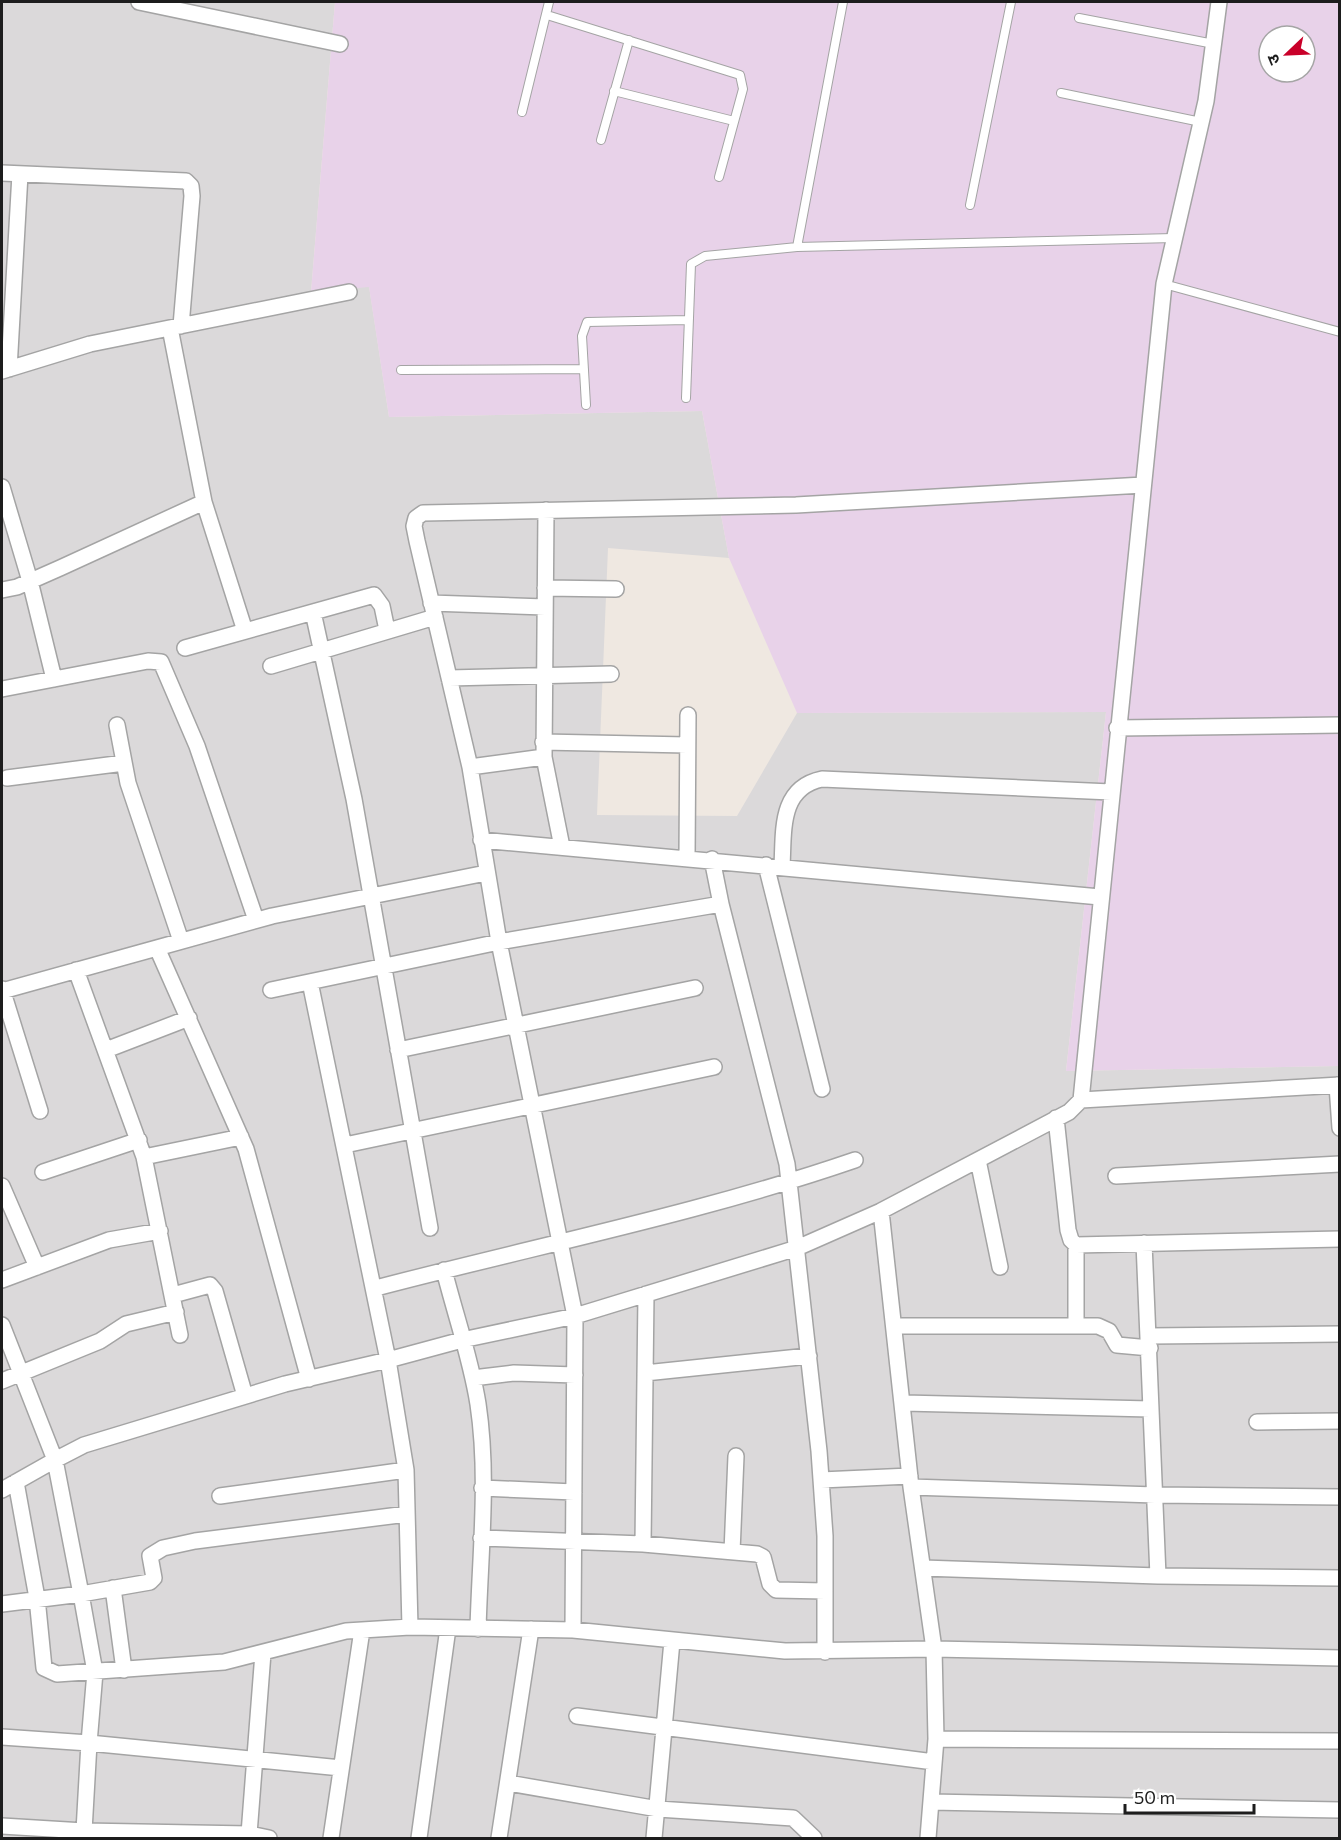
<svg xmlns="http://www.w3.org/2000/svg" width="1341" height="1840" font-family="Commissioner,'Noto Sans Devanagari',sans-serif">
<rect width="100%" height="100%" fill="#efe8e1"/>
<path fill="#dbd9da" d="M2,2h333l-24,290 58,-6 20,131 313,-6 27,147 -121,-10 -11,267 140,1 60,-103 309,-1 -40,359 273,-5v772h-1337z"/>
<path fill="#e8d2e9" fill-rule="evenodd" d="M335,2h1004v1064l-273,5 40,-359 -309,1 -68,-155 -27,-147 -313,6 -20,-130 -58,5zM1269,36h36v36h-36z"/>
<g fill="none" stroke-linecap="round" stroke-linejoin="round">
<g stroke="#a4a4a4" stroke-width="10">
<path id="lane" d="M843,2l-46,245 377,-9
M547,15l193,60 3,14 -24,88
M1079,18l135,26
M614,91l120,30
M1061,93l140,29
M522,112l27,-110
M601,140l28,-100
M970,205l41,-203
M1164,284l176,48
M401,370l183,-1
M686,398l5,-134 14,-8 92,-9
M586,405l-4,-69 5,-14 101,-2"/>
</g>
<g stroke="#a4a4a4" stroke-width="18">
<path id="street" d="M139,2l201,42
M2,173l184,8 5,5 1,10 -11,130
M170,328l34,174 41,129
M9,369l11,-195
M2,371l88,-27 259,-52
M2,487l28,94 24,98
M546,510l-2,247 18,90
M545,588l71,1
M2,590l15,-3 43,-19 144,-66
M431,603l114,4
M313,612l41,187 76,429
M185,648l189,-53 8,11 5,24
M271,666l164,-49
M449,678l162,-4
M2,689l146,-28 13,1 36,84 59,174
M117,725l11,58 53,158
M1117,728l223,-3
M543,742l144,3
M470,767l74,-10
M7,778l117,-15
M481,840l619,57
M687,857l1,-142
M712,859l9,45
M766,865l56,224
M782,866c2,-35 -3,-78 40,-87l289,13
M157,948l89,201 63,230
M76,970l68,187 36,178
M2,989l38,122
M271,990l228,-48 -29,-175 -53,-226 -3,-15 2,-8 7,-5 373,-8 347,-20
M2,991l270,-75 214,-43
M106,1050l83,-32
M398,1050l297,-62
M1337,1085l3,43
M1081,1100l259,-15
M1056,1118l12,112 3,10 5,5 264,-6
M345,1145l369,-78
M144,1157l97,-20
M978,1160l22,107
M43,1172l96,-32
M1116,1176l224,-12
M2,1186l35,81
M1144,1243l14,333
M444,1270c11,44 27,89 34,134 11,73 2,150 0,225
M2,1280l107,-40 51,-9
M376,1288c159,-42 322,-74 479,-128
M173,1295l37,-10 5,6 30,105
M2,1325l53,135 29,-15 201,-61 103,-24 -78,-378
M895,1326h203l11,5 8,14 33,3
M1076,1326v-81
M1150,1336l190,-2
M645,1373l164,-17
M473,1378l41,-5 61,2
M2,1381l98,-40 26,-17 50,-12
M904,1403l246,6
M1257,1422l83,-1
M821,1480l89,-4
M16,1482l21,116 7,70 13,6 167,-12 122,-31 64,-4 163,3 212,21 149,-2 406,9
M911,1487l244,8 185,2
M482,1488l92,4
M2,1490l53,-30 26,134 -79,10
M220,1496l186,-26
M481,1538l162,6 114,10 6,3 7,27 6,6 49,1
M643,1544l3,-250
M732,1552l4,-96
M923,1568l235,8 182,2
M113,1588l11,82
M410,1627l-4,-157 -18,-110 74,-20 113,-24 -76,-374 222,-38 66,260 32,287 6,85v116
M573,1630l2,-314 222,-68 84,-37
M577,1716l357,46
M2,1737l87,6 -5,88 -82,-5
M936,1739l404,2
M341,1768l-252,-25 6,-71 -14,-78 69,-12 4,-4 -4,-22 13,-8 32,-7 212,-27
M508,1783l150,26 135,9 21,20
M931,1802l409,8
M249,1834l14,-181
M83,1838l1,-7 165,3 20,4
M331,1838l31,-208
M419,1838l29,-210
M499,1838l32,-209
M654,1838l18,-197
M928,1838l8,-99 -2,-90 -23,-162 -30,-276 188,-99 12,-12 83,-816 42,-183 13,-99"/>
</g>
<use href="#lane" stroke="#fff" stroke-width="8"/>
<use href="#street" stroke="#fff" stroke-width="15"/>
</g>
<rect width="1341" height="1840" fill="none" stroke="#1d1d1d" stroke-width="6"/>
<g transform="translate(1287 54) rotate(247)"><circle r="28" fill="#ffffff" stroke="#a5a5a5" stroke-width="1.5"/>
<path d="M0-4.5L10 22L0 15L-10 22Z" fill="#c90029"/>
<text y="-9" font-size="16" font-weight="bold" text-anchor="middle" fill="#1d1d1d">उ</text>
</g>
<path d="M1125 1804v9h129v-9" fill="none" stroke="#1d1d1d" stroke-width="3"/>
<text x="1134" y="1804" font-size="18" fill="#1d1d1d" stroke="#ffffff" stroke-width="4.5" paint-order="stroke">50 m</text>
</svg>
